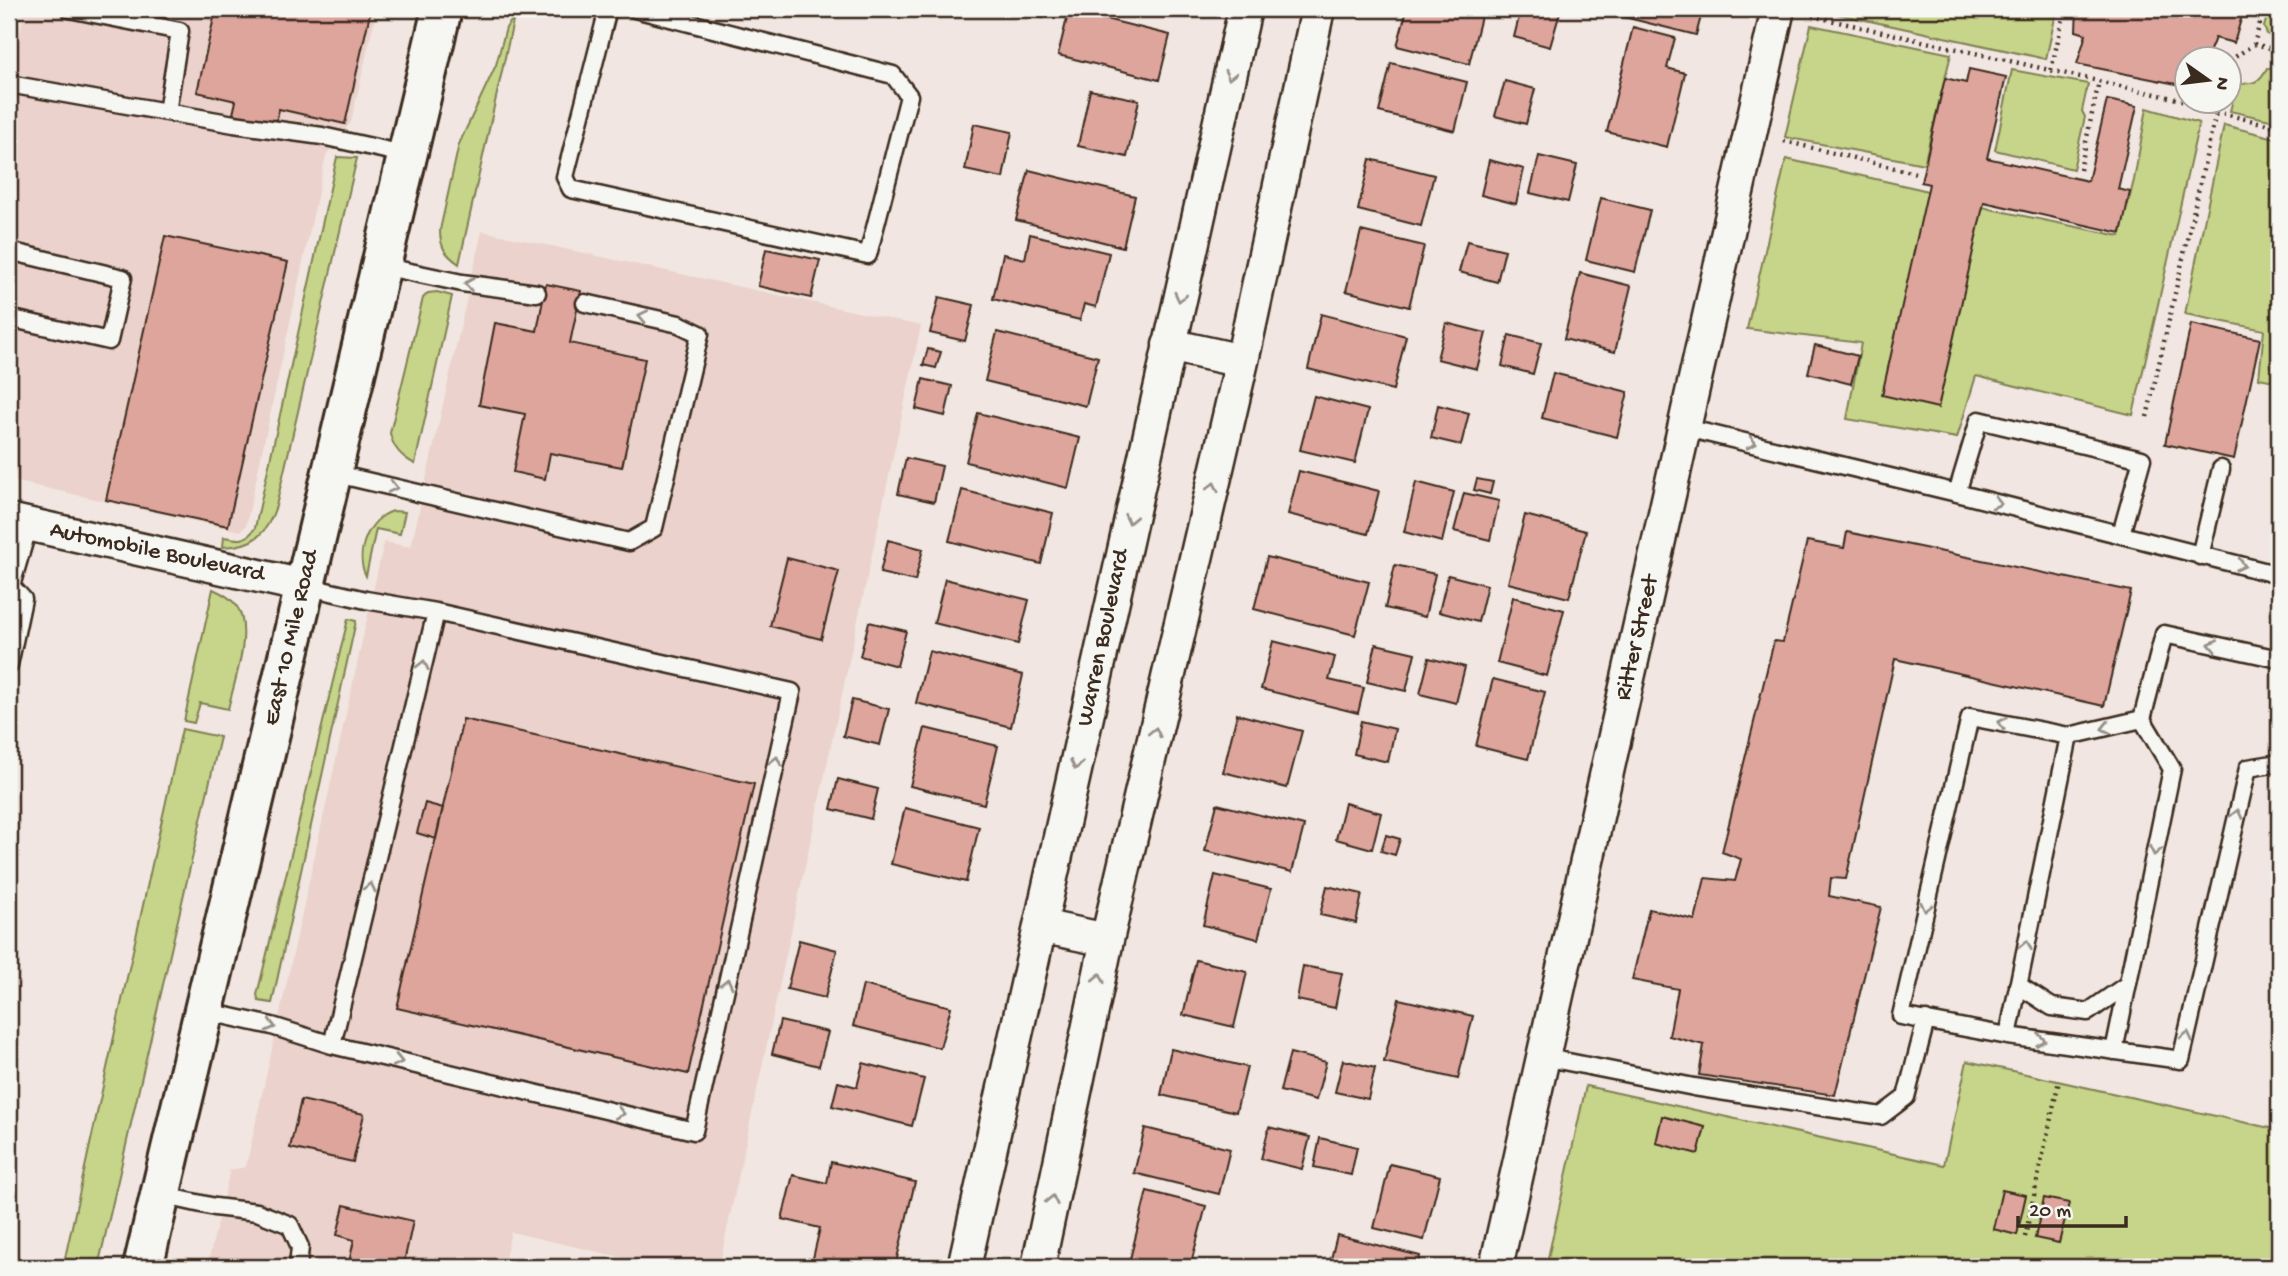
<svg xmlns="http://www.w3.org/2000/svg" width="2288" height="1276" font-family="'Gochi Hand',sans-serif">
<rect width="100%" height="100%" fill="#f1e6e1"/>
<filter id="ink" filterUnits="userSpaceOnUse"><feTurbulence type="fractalNoise" baseFrequency=".0143" numOctaves="2"/><feDisplacementMap in="SourceGraphic" scale="14" xChannelSelector="R" yChannelSelector="G"/><feConvolveMatrix kernelMatrix="1 2 1 2 8 2 1 2 1" color-interpolation-filters="sRGB"/></filter>
<g filter="url(#ink)">
<path fill="#ebd2cc" d="M25,9h352l-26,113 -25,33 -80,371 -6,5 -231,-51v-395z
M482,231l439,95 -202,941h-55l-153,-35 -8,35h-296l23,-97 16,-3 138,-625 27,5z"/>
<path fill="#c6d589" stroke="#808054" stroke-width="2" d="M1814,9h243l-11,50z
M2269,9h10v33l-12,-8 -3,-7z
M514,17l-55,247c-14,-10 -19,-17 -19,-34l19,-86 37,-79 10,-37z
M1811,25l140,29 -27,110 -139,-27z
M2267,68l12,3v51l-49,-11 7,-27c17,0 22,-1 30,-16z
M2012,70l76,14 -6,27 3,6 -12,52 -78,-19z
M2147,108l52,15 -66,292 -157,-39 -19,62 -110,-19 14,-76 -114,-14 39,-170 134,30 70,20 130,27 14,-56z
M2224,125l55,14v243l-20,-4 5,-48 -79,-16z
M337,157l20,1 -81,348c-9,28 -22,40 -53,41l1,-10c15,3 22,5 31,-9z
M437,292l15,4 -37,168c-14,-7 -22,-16 -25,-31l33,-135 5,-5z
M393,511l12,1 -5,22 -24,-5 -10,47c-12,-23 2,-57 27,-65z
M213,589c9,4 17,8 23,16 18,24 -2,77 -8,104l-28,-6 -6,20 -10,-2z
M348,619l8,2 -84,382 -13,-2 -2,-6z
M182,729l38,8 -122,530h-35z
M1967,1061l312,69v137h-733l40,-181 358,79z"/>
<path fill="#dea59c" stroke="#3b2a1e" stroke-width="2" d="M216,9h155l-26,115 -66,-15 -3,15 -43,-10 3,-13 -39,-9z
M1005,9h40l-2,9z
M1407,9h76l-14,55 -72,-18z
M1521,9h40l-11,38 -36,-10z
M1622,9h81l-7,26 -76,-19z
M2077,9h167l-10,34 -19,-5 -9,22h-20v26l-109,-22 9,-30 -10,-3z
M1069,10l101,25 -11,45 -101,-25z
M1633,27l42,11 -8,30 18,5 -18,74 -60,-15z
M1391,63l76,19 -12,49 -76,-19z
M1969,69l37,8 -19,81 101,23 19,-81 30,6 -19,83 12,3 -9,41 -137,-31 -46,206 -56,-13 47,-211 -8,-2 24,-104 21,5z
M1505,81l30,8 -9,35 -31,-8z
M1090,90l49,10 -12,57 -49,-11z
M974,124l38,8 -9,46 -38,-8z
M1539,156l38,9 -9,37 -38,-9z
M1370,159l64,16 -13,51 -63,-16z
M1489,160l35,9 -8,35 -35,-9z
M1029,170l106,26 -12,51 -107,-27z
M1601,198l49,12 -15,62 -49,-12z
M1361,231l63,15 -15,61 -63,-16z
M1030,234l79,19 -13,54 -12,-3 -4,16 -87,-21 10,-45 22,5z
M165,236l123,26 -60,264 -122,-26z
M1467,241l38,9 -8,32 -38,-10z
M766,249l54,11 -9,38 -53,-12z
M1580,273l51,13 -16,66 -51,-13z
M546,284l35,7 -11,52 75,16 -23,108 -72,-14 -5,26 -32,-7 12,-58 -46,-9 16,-82 42,8z
M939,297l35,8 -9,36 -35,-8z
M1321,314l85,22 -13,54 -85,-21z
M1446,323l40,10 -9,36 -40,-10z
M2191,324l69,15 -26,120 -69,-15z
M997,332l101,25 -12,49 -101,-25z
M1509,335l32,8 -8,31 -31,-8z
M1815,345l43,11 -7,28 -43,-11z
M928,349l13,3 -5,16 -13,-3z
M1553,373l75,19 -11,45 -75,-19z
M923,379l29,7 -7,30 -29,-7z
M1314,396l54,14 -13,53 -55,-13z
M1438,405l31,8 -8,32 -30,-7z
M978,413l102,25 -12,50 -102,-26z
M906,458l36,8 -8,36 -36,-8z
M1299,471l80,20 -11,43 -80,-20z
M1477,479l16,3 -3,12 -16,-4z
M1416,482l38,10 -12,50 -38,-10z
M962,490l91,23 -12,51 -92,-23z
M1464,493l35,8 -9,39 -36,-9z
M1525,515l61,16 -17,67 -61,-15z
M1847,532l284,59 -27,115 -209,-47 -49,220 -15,-1 -2,18 52,11 -46,188 -136,-20 5,-30 -35,-9 9,-47 -46,-9 17,-71 46,11 10,-42 30,3 6,-22 -19,-7 52,-211 9,1 24,-101 37,7z
M888,540l35,9 -8,32 -35,-8z
M1267,557l102,25 -14,53 -101,-26z
M787,558l52,13 -18,68 -51,-13z
M1395,565l40,9 -10,43 -40,-9z
M1448,575l39,10 -9,37 -39,-10z
M945,579l84,21 -11,44 -84,-21z
M1513,597l51,13 -17,66 -50,-13z
M869,622l37,9 -9,35 -37,-10z
M1273,641l62,16 -6,23 35,8 -6,25 -97,-24z
M1376,644l39,9 -9,38 -39,-9z
M929,651l94,24 -12,52 -95,-24z
M1429,658l36,9 -9,36 -36,-9z
M1493,679l52,13 -17,67 -52,-13z
M852,700l37,9 -9,36 -37,-9z
M1237,714l65,17 -15,57 -64,-16z
M463,719l291,65 -66,290 -291,-66z
M1361,721l34,8 -7,33 -34,-8z
M925,728l73,18 -14,58 -74,-18z
M838,779l40,10 -7,30 -40,-10z
M425,803l18,5 -7,31 -19,-6z
M1345,803l36,10 -9,36 -36,-10z
M1217,804l87,22 -12,46 -87,-21z
M905,808l74,19 -13,55 -75,-18z
M1386,835l14,4 -5,16 -14,-4z
M1215,875l56,14 -13,50 -55,-14z
M1327,886l35,8 -6,29 -36,-8z
M799,940l38,10 -12,48 -38,-9z
M1196,960l51,12 -13,55 -51,-12z
M1303,966l39,7 -7,35 -38,-8z
M863,985l88,22 -11,41 -87,-22z
M1399,999l74,17 -15,63 -74,-17z
M780,1021l48,11 -9,34 -47,-12z
M1171,1049l76,18 -11,45 -75,-17z
M1290,1053l36,9 -10,38 -36,-9z
M1343,1060l32,8 -7,31 -33,-7z
M863,1063l61,16 -12,47 -80,-20 6,-24 19,5z
M301,1100l63,14 -11,48 -63,-14z
M1662,1116l43,11 -7,27 -42,-11z
M1269,1127l41,10 -8,32 -41,-10z
M1145,1128l85,21 -11,45 -85,-21z
M1320,1138l37,9 -6,28 -37,-8z
M831,1162l84,20 -20,85h-84l9,-39 -38,-9 11,-44 34,8z
M1390,1164l50,12 -16,64 -50,-12z
M2002,1190l24,5 -9,40 -24,-6z
M1147,1191l59,15 -16,61h-62z
M2044,1198l25,5 -10,40 -24,-5z
M344,1205l69,16 -10,46h-55l6,-27 -17,-5z
M1337,1235l83,21 -3,11h-88z"/>
<g fill="none" stroke-linecap="round" stroke-linejoin="round">
<g stroke="#3b2a1e" stroke-width="21">
<path id="service" d="M69,9l111,22 -13,81
M608,9l-43,168 6,12 297,66 41,-159 -16,-21 -258,-66
M9,84l225,40 88,12 86,19
M9,251l114,27 -14,63 -100,-23
M382,266l80,17 75,10
M1686,428l271,65 322,82
M332,473l297,69 25,-14 46,-194 -21,-10 -94,-21
M1957,493l22,-73 163,39 -21,75
M2200,556l21,-87
M9,586h2l18,-61
M9,665l14,-66 -12,-13
M2142,719l-73,17 -99,-19 -69,299 107,20 173,24 67,-292 31,-5
M2018,985l34,22 36,5 40,-28
M204,1011l68,15 60,19 104,-433 -70,-12 -61,-14
M2008,1036l61,-300
M332,1045l362,86 98,-439 -356,-80
M2114,1051l58,-282 -30,-50 22,-85 115,25
M1543,1057l151,30 187,29 25,-19 20,-77
M161,1195l54,12 42,5 33,13 10,22 -2,20"/>
</g>
<g stroke="#3b2a1e" stroke-width="37">
<path id="minor" d="M1169,345l73,16
M9,520l295,66
M1040,926l67,14
M964,1267l281,-1258
M1038,1267l69,-327 135,-579 76,-352
M1496,1267l282,-1258"/>
</g>
<g stroke="#3b2a1e" stroke-width="44">
<path id="secondary" d="M143,1267l299,-1258"/>
</g>
<path stroke="#3b2a1e" stroke-width="4.5" stroke-dasharray="2 5" stroke-linecap="butt" d="M1812,16l374,85
M2254,44l25,6
M2051,70l14,-60
M2228,76l7,-19 19,-13 10,-35
M2189,102l28,6 2,-6
M2216,112l63,15
M1784,141l131,32
M2080,170l19,-89
M2147,417l70,-309
M2025,1237l34,-156"/>
<use href="#service" stroke="#f6f6f2" stroke-width="16"/>
<use href="#minor" stroke="#f6f6f2" stroke-width="32"/>
<use href="#secondary" stroke="#f6f6f2" stroke-width="38"/>
</g>
<defs><path id="oneway-chevron" d="M-2-3.5L2.5 0L-2 3.5" fill="none" stroke-width="1.6" stroke-linecap="round" stroke-linejoin="round" transform="scale(1.75)"/></defs>
<g stroke="#989088">
<use href="#oneway-chevron" transform="translate(1230 75) rotate(103)"/>
<use href="#oneway-chevron" transform="translate(469 284) rotate(-171)"/>
<use href="#oneway-chevron" transform="translate(1180 297) rotate(103)"/>
<use href="#oneway-chevron" transform="translate(643 316) rotate(-168)"/>
<use href="#oneway-chevron" transform="translate(1752 443) rotate(14)"/>
<use href="#oneway-chevron" transform="translate(393 487) rotate(13)"/>
<use href="#oneway-chevron" transform="translate(1213 487) rotate(-77)"/>
<use href="#oneway-chevron" transform="translate(1997 503) rotate(14)"/>
<use href="#oneway-chevron" transform="translate(1130 519) rotate(102)"/>
<use href="#oneway-chevron" transform="translate(2241 565) rotate(14)"/>
<use href="#oneway-chevron" transform="translate(2213 645) rotate(-168)"/>
<use href="#oneway-chevron" transform="translate(423 665) rotate(-77)"/>
<use href="#oneway-chevron" transform="translate(2002 723) rotate(-169)"/>
<use href="#oneway-chevron" transform="translate(2106 728) rotate(167)"/>
<use href="#oneway-chevron" transform="translate(1155 732) rotate(-77)"/>
<use href="#oneway-chevron" transform="translate(776 761) rotate(-77)"/>
<use href="#oneway-chevron" transform="translate(1076 765) rotate(102)"/>
<use href="#oneway-chevron" transform="translate(2237 814) rotate(-77)"/>
<use href="#oneway-chevron" transform="translate(2155 851) rotate(102)"/>
<use href="#oneway-chevron" transform="translate(370 887) rotate(-77)"/>
<use href="#oneway-chevron" transform="translate(1926 907) rotate(103)"/>
<use href="#oneway-chevron" transform="translate(2026 945) rotate(-78)"/>
<use href="#oneway-chevron" transform="translate(1099 978) rotate(-78)"/>
<use href="#oneway-chevron" transform="translate(727 983) rotate(-77)"/>
<use href="#oneway-chevron" transform="translate(271 1026) rotate(15)"/>
<use href="#oneway-chevron" transform="translate(2187 1036) rotate(-77)"/>
<use href="#oneway-chevron" transform="translate(2041 1040) rotate(8)"/>
<use href="#oneway-chevron" transform="translate(398 1061) rotate(13)"/>
<use href="#oneway-chevron" transform="translate(620 1113) rotate(13)"/>
<use href="#oneway-chevron" transform="translate(1052 1200) rotate(-78)"/>
</g>
</g>
<g text-anchor="middle" dominant-baseline="central" stroke-width="7" stroke-linejoin="round" paint-order="stroke">
<g font-size="24" fill="#3b2a1e" stroke="#f6f6f2">
<text transform="translate(157 553) rotate(12)">Automobile Boulevard</text>
<text transform="translate(292 638) rotate(-77)">East 10 Mile Road</text>
<text transform="translate(1104 638) rotate(-78)">Warren Boulevard</text>
<text transform="translate(1638 638) rotate(-77)">Ritter Street</text>
</g>
</g>
<rect width="2288" height="1276" fill="none" stroke="#f6f6f2" stroke-width="35"/>
<rect x="18" y="18" width="2253" height="1241" fill="none" stroke="#3b2a1e" stroke-width="2.5" filter="url(#ink)"/>
<g transform="translate(2208 80) rotate(104)"><circle r="33" fill="#f6f6f2" stroke="#aba49d" stroke-width="2"/>
<path d="M0-5L12 26L0 18L-12 26Z" fill="#3b2a1e"/>
<text y="-10" font-size="19" font-weight="bold" text-anchor="middle" fill="#3b2a1e">N</text>
</g>
<path d="M2018 1216v10h108v-10" fill="none" stroke="#3b2a1e" stroke-width="3.5"/>
<text x="2029" y="1216" font-size="21" fill="#3b2a1e" stroke="#f6f6f2" stroke-width="5" paint-order="stroke">20 m</text>
</svg>
